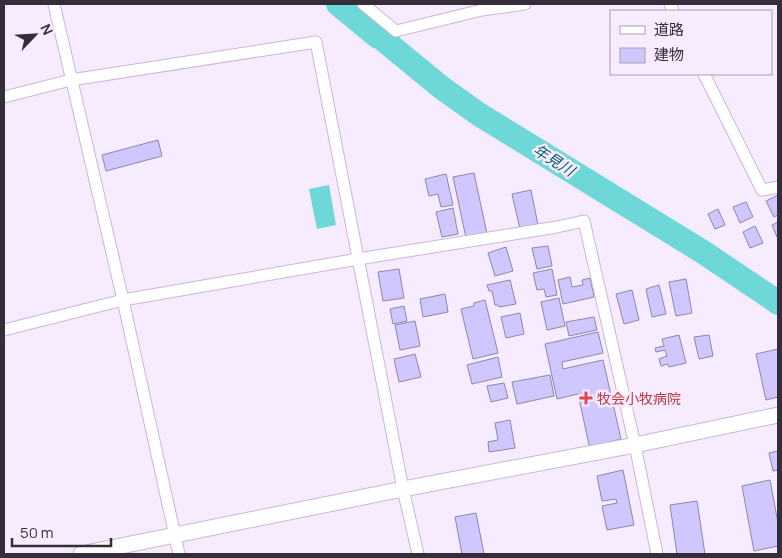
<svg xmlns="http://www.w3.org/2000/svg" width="782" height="558" font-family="Manrope,'Noto Sans JP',sans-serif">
<rect width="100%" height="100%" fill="#f6ebff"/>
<path fill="#6ed7d8" d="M329,185l7,40 -19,4 -8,-40z"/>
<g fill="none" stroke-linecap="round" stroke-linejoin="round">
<path stroke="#6ed7d8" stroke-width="24" d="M338,4l40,33h2l62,51 38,27 223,137 67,45 8,6"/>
</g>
<path fill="#d0c7ff" stroke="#8c87a7" d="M158,140l4,16 -56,15 -4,-16z
M474,173l13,61 -21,4 -13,-61z
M446,174l7,31 -12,2 -3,-13 -9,2 -4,-17z
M531,190l7,35 -18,4 -8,-35z
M778,195v20l-4,2 -8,-16z
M746,202l7,15 -13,6 -7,-16z
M453,208l5,26 -16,3 -6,-25z
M718,209l7,16 -10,4 -7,-15z
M778,222v15h-1l-5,-12z
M755,226l8,17 -13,5 -7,-16z
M548,246l4,20 -15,3 -5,-21z
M506,247l7,24 -18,5 -7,-23z
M399,269l5,29 -21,3 -5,-29z
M552,269l5,26 -11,2 -2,-8 -7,1 -4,-17z
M570,277l2,10 11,-2 -1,-5 8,-2 4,19 -31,7 -5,-24z
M686,279l6,34 -16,3 -7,-34z
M510,280l6,24 -17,3 -1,-2h-3l-3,-14h-3l-2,-6z
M659,285l7,29 -14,3 -6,-28z
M632,290l7,30 -15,4 -8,-30z
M445,294l3,18 -25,5 -3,-18z
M559,298l6,28 -18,4 -6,-28z
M485,300l13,53 -25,6 -12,-50 13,-3v-3z
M404,306l3,15 -14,3 -3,-15z
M520,313l4,21 -18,4 -5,-21z
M594,317l3,13 -28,6 -3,-14z
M415,321l5,25 -20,4 -5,-25z
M598,332l5,21 -41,9 1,7 40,-9 18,79 -12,3v3l-19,4 -12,-55 -21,5 -12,-55z
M679,335l7,28 -17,4 -1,-3 -7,2 -2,-7 8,-3 -2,-6 -9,2 -1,-4 9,-2 -2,-7z
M709,335l4,21 -14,3 -5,-22z
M778,349v48l-12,3 -10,-46z
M415,354l6,23 -22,5 -5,-23z
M498,357l4,20 -30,7 -5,-19z
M550,375l4,21 -37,8 -5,-22z
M504,383l4,15 -17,4 -4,-16z
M510,420l5,28 -26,4 -1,-10 10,-2 -3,-17z
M778,451v19l-5,1 -4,-18z
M623,470l11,55 -27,5 -5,-24 15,-3 -1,-4 -14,2 -5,-25z
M770,480l8,43v23l-24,5 -12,-65z
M697,501l8,53h-28l-7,-49z
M476,513l8,41h-22l-7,-37z"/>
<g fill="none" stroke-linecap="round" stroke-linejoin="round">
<g stroke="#c9b7d7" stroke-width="13">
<path id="street" d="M54,4l69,296 56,254
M363,4l33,27 86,-21 43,-6
M670,4l3,7
M704,74l58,116 16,-3
M4,97l67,-17 245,-38 87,447 15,65
M4,330l119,-30 235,-41 199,-32 27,-6 51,224 22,109"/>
</g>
<g stroke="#c9b7d7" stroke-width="17">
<path id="secondary" d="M81,554l322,-65 232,-44 143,-30"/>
</g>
<use href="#street" stroke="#fff" stroke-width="11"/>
<use href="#secondary" stroke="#fff" stroke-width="15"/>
</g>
<path fill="#e0444e" stroke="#f6ebff" stroke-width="2" d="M583.5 390.5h5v5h5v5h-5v5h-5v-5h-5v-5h5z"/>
<g text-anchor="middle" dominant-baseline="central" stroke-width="5" stroke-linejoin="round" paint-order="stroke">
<g font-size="14" fill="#be3a42" stroke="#f6ebff" text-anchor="start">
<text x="597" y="398">牧会小牧病院</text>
</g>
<g font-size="15" font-style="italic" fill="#046365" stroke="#f6ebff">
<text transform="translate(554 160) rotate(32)">年見川</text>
</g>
</g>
<rect width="782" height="558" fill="none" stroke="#352e3a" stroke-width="10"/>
<rect x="610" y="10" width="162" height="65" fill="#f6ebff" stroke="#a99fb0"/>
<rect x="620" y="26" width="25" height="8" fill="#ffffff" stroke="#a99fb0"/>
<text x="654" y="35" font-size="15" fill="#352e3a">道路</text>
<rect x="620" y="48" width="25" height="15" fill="#d0c7ff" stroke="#a99fb0"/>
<text x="654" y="60" font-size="15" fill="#352e3a">建物</text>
<g transform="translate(35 35) rotate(65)" stroke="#f6ebff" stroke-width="4" paint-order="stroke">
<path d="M0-4L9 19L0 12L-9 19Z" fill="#352e3a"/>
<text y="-8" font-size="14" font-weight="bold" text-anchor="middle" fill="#352e3a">N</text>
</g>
<path d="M12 538v8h99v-8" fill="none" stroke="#352e3a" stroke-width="2.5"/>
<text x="20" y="538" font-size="15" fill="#352e3a" stroke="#f6ebff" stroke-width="4" paint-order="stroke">50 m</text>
</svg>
